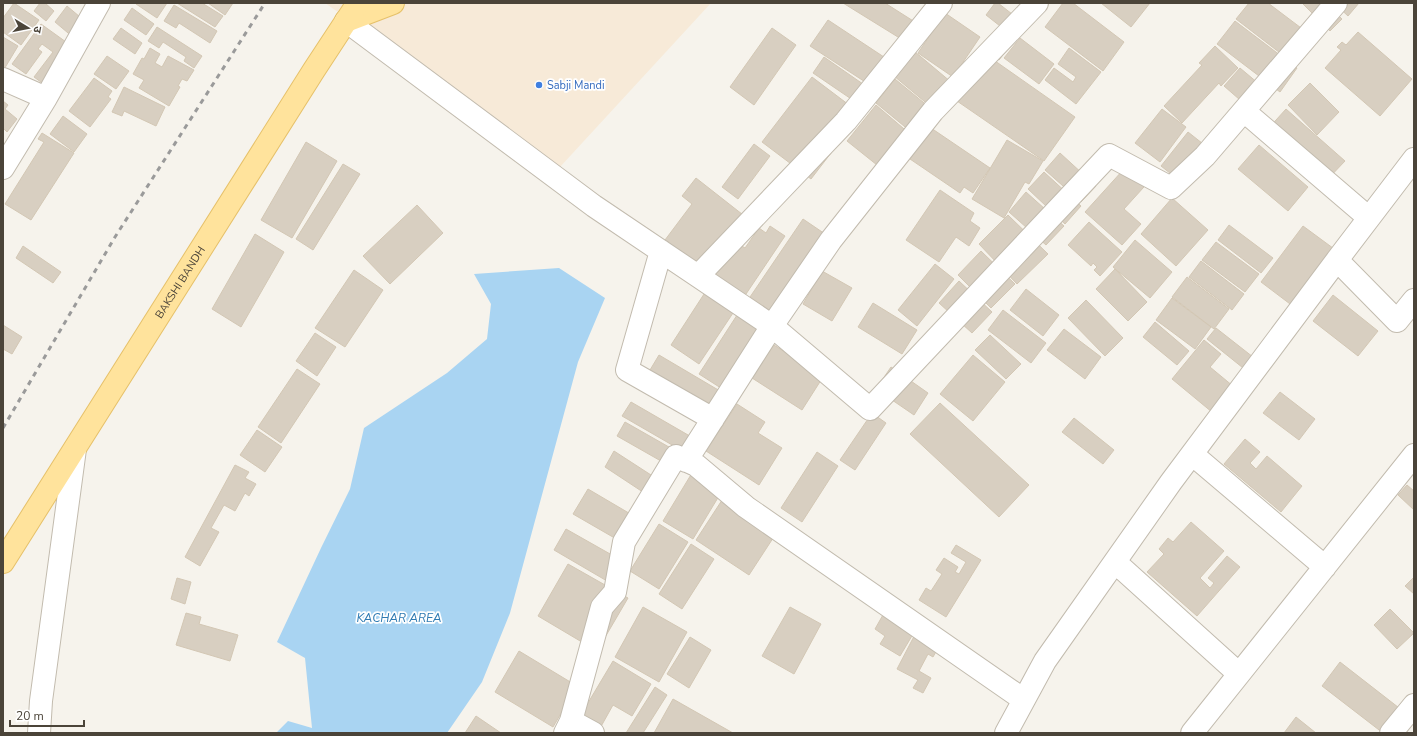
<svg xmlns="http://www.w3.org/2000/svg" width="1417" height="736" font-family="'Nunito Sans','Noto Sans Devanagari',sans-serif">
<rect width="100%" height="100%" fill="#f6f3ec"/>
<path fill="#f7ead8" d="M325,3h386l-151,164z"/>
<path fill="#a9d4f2" d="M559,268l46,30 -27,64 -68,251 -28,69 -35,51h-171l12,-12 24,7 -7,-70 -28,-16 44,-94 29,-59 14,-61 83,-55 40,-34 4,-35 -17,-30z"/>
<path fill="#d8cfc1" stroke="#d3c7b4" d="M14,3l25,17 -18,25 -18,-13v-14z
M40,3h5l9,8 -8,10 -12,-10z
M136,3h31l-10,15 -21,-14z
M177,3h25l21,13 -8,11z
M208,3h25l-8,12z
M843,3h42l33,21 -12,18z
M995,3h3l28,22 -27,35 -16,-12 17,-22 -14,-11z
M1063,3h10l51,39 -21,29 -58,-44z
M1101,3h49l-19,24z
M1249,3h19l49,37 -20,26 -61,-47z
M1302,3h24l16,16 -12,12z
M1334,3h25l-11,13z
M174,5l43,26 -7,12 -31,-20 -3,5 -12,-7z
M67,6l19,16 -12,16 -19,-16z
M132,8l22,16 -8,11 -22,-15z
M945,13l35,24 -27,40 -35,-24z
M828,20l65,43 -17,26 -66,-43z
M1235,21l62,47 -17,24 -63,-48z
M41,24l32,23 -28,38 -11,-8 19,-25 -11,-8 -4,5 4,3 -16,22 -14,-10z
M157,27l45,29 -8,12 -10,-7 2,-4 -23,-15 -4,6 -11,-7z
M121,28l21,15 -7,11 -22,-15z
M772,28l24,17 -42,60 -24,-18z
M1358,32l54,47 -32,37 -55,-48 16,-18 -4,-3 5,-5 4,3z
M3,37l15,9 -15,25z
M1020,38l34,26 -15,20 -35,-26z
M1215,46l23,22 -17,18 -2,-3 -37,40 -18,-17 38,-41 -3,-2z
M150,48l10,6 -5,9 7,4 6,-11 26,14 -7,11 -5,-2 -4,7 2,1 -11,19 -30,-18 5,-8 -11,-6 9,-16 2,1z
M1069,48l32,24 -25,32 -31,-24 9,-12 19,14 3,-5 -18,-13z
M914,51l37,31 -20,25 -37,-31z
M107,56l22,15 -13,18 -22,-15z
M988,56l87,61 -31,44 -87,-60z
M824,57l49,34 -10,16 -50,-34z
M1240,68l31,26 -16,19 -31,-27z
M812,77l49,37 -50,65 -49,-37z
M94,78l18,13 -4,6 3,2 -21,28 -21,-16z
M895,79l34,28 -19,24 -34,-28z
M1310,83l29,29 -22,23 -29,-30z
M124,87l41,20 -9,19 -32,-15 -2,5 -10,-4z
M3,101l5,4 -3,4 12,10 -10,13 -4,-4z
M876,105l34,29 -28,35 -35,-28z
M1162,109l24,18 -26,35 -25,-19z
M1286,109l59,52 -20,21 -58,-52z
M63,116l24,18 -13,18 -24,-18z
M931,128l59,40 -17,25 -9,-6 -4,6 -50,-34z
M1188,132l24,19 -27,34 -24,-19z
M42,133l32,20 -43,67 -26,-16 39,-62 -6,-3z
M1007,140l36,21 -14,23 -4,-2 -21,36 -32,-19z
M306,142l31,19 -45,77 -31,-18z
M754,144l16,12 -32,43 -16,-12z
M1259,145l49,42 -20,24 -50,-42z
M1060,153l36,33 -15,16 -36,-32z
M1133,159l20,18 -29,32 17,15 -19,21 -37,-33z
M343,164l17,10 -47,76 -17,-11z
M1044,172l37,34 -16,18 -37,-35z
M696,178l51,40 -41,54 -41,-32 27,-36 -10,-8z
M940,190l34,23 -4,8 10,7 -11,18 -13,-9 -17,25 -33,-22z
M1026,192l38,34 -18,19 -37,-33z
M1172,198l36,32 -32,36 -35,-32z
M417,205l26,28 -53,51 -27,-28z
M1008,215l40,39 -31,30 -38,-40z
M803,219l28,19 -53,78 -28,-19z
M1089,222l33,30 -22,24 -6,-6 3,-3 -4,-4 -2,3 -23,-21z
M1229,225l44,33 -12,15 -43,-33z
M770,226l15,10 -41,61 -36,-24 26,-32 11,7 14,-20 7,5z
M1303,226l38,28 -43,56 -37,-28z
M255,234l29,18 -43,75 -29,-18z
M1135,240l37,32 -22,26 -37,-31z
M1216,242l43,32 -14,18 -43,-32z
M23,246l38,26 -8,11 -37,-25z
M981,251l34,33 -24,24 -33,-33z
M1201,261l43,33 -12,16 -43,-33z
M935,264l19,15 -37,47 -19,-16z
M1115,269l32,33 -19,19 -32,-32z
M354,270l29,20 -38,57 -30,-19z
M822,271l30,17 -20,33 -29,-17z
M1187,277l42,32 -15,20 -42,-32z
M959,281l33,31 -20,21 -33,-30z
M1026,289l33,26 -16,21 -33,-26z
M706,291l29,19 -36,54 -28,-19z
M1333,295l45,36 -20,25 -45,-35z
M1172,298l39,29 -16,22 -39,-29z
M1086,300l37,38 -18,18 -37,-38z
M873,303l44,27 -15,24 -44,-27z
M1003,310l43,33 -15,20 -43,-33z
M739,312l24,15 -39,63 -25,-16z
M1155,322l34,29 -12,14 -34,-28z
M3,325l19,12 -10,17 -9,-5z
M1216,328l51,40 -9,12 -51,-41z
M1064,329l37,28 -16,22 -38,-29z
M315,333l21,14 -19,29 -21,-15z
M990,335l31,29 -15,15 -31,-29z
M1204,340l17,14 -11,13 35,29 -21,26 -52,-43z
M774,345l49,32 -21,33 -50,-32z
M659,355l61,36 -16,28 -60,-39z
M973,355l32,27 -32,39 -33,-27z
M891,367l37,26 -14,22 -38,-26z
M297,369l23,15 -39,59 -23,-16z
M1280,392l35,27 -16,21 -36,-27z
M631,402l64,37 -9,14 -64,-37z
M940,403l89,82 -30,32 -89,-83z
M737,404l28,18 -7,11 24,15 -23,37 -53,-34z
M872,413l14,10 -31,47 -15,-10z
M1074,418l40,32 -11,14 -41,-32z
M625,422l58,33 -8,14 -58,-33z
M257,430l25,17 -17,25 -25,-17z
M1245,439l15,13 -10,11 6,6 11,-13 35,30 -21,26 -57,-48z
M614,451l54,35 -10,16 -53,-35z
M817,452l21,14 -36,56 -21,-14z
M235,465l14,7 -4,6 11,6 -7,12 -4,-3 -10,18 -11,-6 -13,23 8,4 -19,34 -15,-9z
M692,473l30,18 -29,48 -30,-18z
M1407,485l7,6v19l-16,-15z
M588,489l51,30 -14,25 -52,-30z
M726,494l53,35 -30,46 -53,-35z
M1191,522l33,29 -24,27 10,10 4,-5 -6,-5 19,-22 13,11 -43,49 -50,-44 17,-18 -5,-5 9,-11 5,4z
M659,524l29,18 -29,47 -29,-18z
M566,529l53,30 -12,22 -53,-31z
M691,544l23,15 -32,50 -23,-15z
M956,545l25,15 -35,57 -27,-17 7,-12 5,3 11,-17 -6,-4 8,-12 14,9 -3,5 4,2 7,-12 -15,-9z
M568,564l60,34 -31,53 -59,-35z
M1414,577v17l-9,-8z
M177,578l14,4 -6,22 -14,-5z
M888,606l31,18 -19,32 -20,-12 5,-8 -10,-7z
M643,607l44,25 -28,50 -44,-25z
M790,607l31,17 -27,50 -32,-18z
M1390,609l24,24 -17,16 -23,-24z
M186,613l15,4 -2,7 39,11 -8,26 -54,-16z
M922,621l24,13 -13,23 -5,-3 -9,17 12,7 -8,15 -10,-5 5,-8 -21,-11z
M690,637l21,13 -22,38 -22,-14z
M519,651l58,35 -24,41 -58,-35z
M613,661l38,23 -19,32 -19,-11 -14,25 -20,-12z
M1340,662l63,49 -20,22 -61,-47z
M655,687l12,8 -24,38h-17z
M673,699l60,34h-79z
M476,716l25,17h-36z
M1296,717l20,16h-32z"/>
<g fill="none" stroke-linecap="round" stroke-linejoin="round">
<g stroke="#c2bbae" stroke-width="24">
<path id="minor" d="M346,21l248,185 178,120 59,-86 102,-129 104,-108
M3,79l43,19
M1244,111l125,107
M3,168l43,-70 53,-95
M661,251l-34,119 86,49
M1337,260l77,-101
M698,276l148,-155 95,-118
M1192,454l133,113
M686,461l86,-135 98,83 239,-254 62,33 34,-32 131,-153
M1115,562l124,112
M571,721l31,-114 13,-15 9,-50 52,-86 20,9 50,42 278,193
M39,733l2,-32 34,-252
M565,733l6,-12 22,12
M1006,733l39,-72 126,-179 166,-222 60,61 17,-21
M1192,733l222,-278
M1391,733l23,-28"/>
</g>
<g stroke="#e6c16a" stroke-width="24">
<g id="major">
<path d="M346,21l47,-18"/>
<path id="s1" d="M3,562l311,-492 44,-67"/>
</g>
</g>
<use href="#minor" stroke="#fff" stroke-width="22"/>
<use href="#major" stroke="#ffe39c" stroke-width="22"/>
<path stroke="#9a9a9a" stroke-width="3" stroke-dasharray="5 5" stroke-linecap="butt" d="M3,428l112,-191 150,-234"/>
</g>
<circle fill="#3f7fe0" stroke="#fff" stroke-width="1.5" cx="539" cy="85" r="4"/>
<g text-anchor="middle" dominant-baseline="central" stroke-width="3.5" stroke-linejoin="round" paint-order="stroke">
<g font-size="11" fill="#366cbe" stroke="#fff" text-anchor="start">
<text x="547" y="85">Sabji Mandi</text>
</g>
<g font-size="11" fill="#4b4439" stroke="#fff">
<text stroke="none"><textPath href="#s1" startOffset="331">BAKSHI BANDH</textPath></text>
</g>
<g font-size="12" font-style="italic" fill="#2e7ab2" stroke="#fff">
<text x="399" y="618">KACHAR AREA</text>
</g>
</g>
<rect width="1417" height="736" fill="none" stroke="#4b4439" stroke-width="8"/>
<g transform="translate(28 28) rotate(100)" stroke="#ffffff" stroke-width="3" paint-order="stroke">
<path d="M0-3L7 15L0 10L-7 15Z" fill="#4b4439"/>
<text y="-6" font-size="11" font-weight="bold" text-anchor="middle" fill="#4b4439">उ</text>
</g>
<path d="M10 720v6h74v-6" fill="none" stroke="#4b4439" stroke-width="2"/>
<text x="16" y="720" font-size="12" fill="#4b4439" stroke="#ffffff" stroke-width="3" paint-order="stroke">20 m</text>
</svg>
